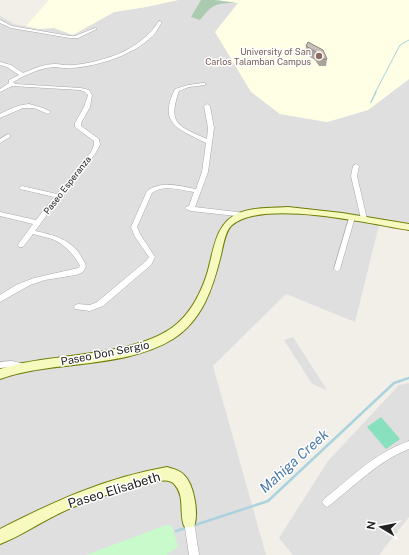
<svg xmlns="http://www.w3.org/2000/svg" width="409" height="555" font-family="'Public Sans',sans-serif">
<rect width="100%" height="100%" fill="#f2efe9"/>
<path fill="#e0dfdf" d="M178,0h41l20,3 41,111 47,8 41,-12 41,-31v151l-30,-5 -24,97 -69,-28 -73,72 53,189h-266v-539l14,8 25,5 15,-1 19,7 41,-23 32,-5z
M293,337l34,53 -15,-6 -28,-44z
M409,383v134l-30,38h-86l-14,-17 49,-77 71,-76z"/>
<path fill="#ffffe5" d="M49,0h129l-32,7 -32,5 -41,23 -19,-7 -15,1 -13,-3z
M219,0h190v79l-41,31 -41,12 -47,-8 -29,-22 -36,-60 23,-29z"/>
<path fill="#aacbaf" d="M201,0h13l22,3c-21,0 -23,1 -36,17l-9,-3z"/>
<path fill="#c8facc" d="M166,525l6,1 6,21 -12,8h-80z"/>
<path fill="#88e0be" d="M381,417l19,22 -14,10 -19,-22z"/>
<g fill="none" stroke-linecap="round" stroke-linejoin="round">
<path stroke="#aad3df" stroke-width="1" d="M375,93l25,-48 9,-5"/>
<path stroke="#aad3df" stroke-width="1.5" d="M371,102l5,-10"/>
<path stroke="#aad3df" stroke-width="2.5" d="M192,526l76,-25 126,-118 15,-5
M176,531l10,-3"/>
<g stroke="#a9a9a9" stroke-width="1">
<path id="street" d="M0,20l12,6 58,10h5l20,-8 2,1 -19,9h-8l-59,-10 -11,-5z
M159,21l3,1c-2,3 -4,7 -6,10 -18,22 -57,34 -84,36 -6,1 -12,-1 -18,-1 -14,1 -29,8 -41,15l2,2 66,4 8,2 3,5 -2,12 -9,16v3l18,13 1,6 -5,9 -25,30 -35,47c24,5 41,10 51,35l-3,6 -7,3 -31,5 -15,5 -30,17v-7l16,-10 18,-7 44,-10 2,-2c-5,-11 -17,-23 -28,-27 -6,-2 -13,-3 -19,-5l-10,13h-4l-1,-2 1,-2 14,-19 -33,-8v-4l36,8 18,-23 -34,-8 -1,-1 1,-1 2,-1 35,8 34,-42 3,-7v-4l-19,-14v-4l9,-16 4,-12 -3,-3 -5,-2 -68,-4 -12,6v-3l9,-6v-3l10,-5 -12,-8 -7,-2v-3l11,3 12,8c10,-4 21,-9 32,-9 6,0 13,2 19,1 33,-4 66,-15 85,-44z
M203,83h2v2l-16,2 -10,4c-12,34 0,35 28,48l1,-11 -4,-22 3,-2 3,2 4,22 -6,44 -13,35 50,6 3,2 -3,2 -54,-6 -5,-2 -1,-1 1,-1 3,-1 5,-14c-14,-2 -30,-8 -42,1l-15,34 3,7 15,23 -4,8 -48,41 -13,5 -15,-2 -1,-2 1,-2 3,-1 12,1 7,-3 49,-41 3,-4 -14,-20 -4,-10 16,-36c15,-11 32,-5 49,-2l6,-17 4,-29c-28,-14 -48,-19 -31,-54l13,-4z
M29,104l14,4 8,4 -3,2 -14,-6h-11l-23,10v-4c9,-5 18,-9 29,-10z
M8,134l2,1v2l-10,6v-4z
M356,164l3,2 -2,10 10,43 -3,2 -3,-2 -10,-43 2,-10z
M350,215h2l3,2 -15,52 -3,3 -3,-3z
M12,361l17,4 1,2 -1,2 -3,2 -14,-4 -12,1v-6z
M409,441v8c-31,12 -53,36 -79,56l-3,2 -3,-2 -2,-3 2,-3c29,-23 49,-45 85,-58z
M189,516l3,2 2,3 5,34h-10l-5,-34 2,-3z"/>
</g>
<g stroke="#707d05" stroke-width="2">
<path id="secondary" d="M288,207l54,6 67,11v6c-39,-6 -148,-32 -178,-4 -6,6 -8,20 -10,29 -8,32 -18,65 -48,84 -48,30 -120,21 -173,40v-10l14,-4c46,-11 121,-10 159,-38 16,-12 26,-30 33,-50 8,-23 7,-53 33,-64 15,-6 33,-5 49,-6z
M167,467c6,2 13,3 17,8 10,9 15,39 10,51l-5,2 -5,-2c-5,-13 1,-30 -9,-41 -6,-8 -20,-3 -29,-1 -29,7 -59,16 -86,29 -21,10 -39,23 -60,31v-15c55,-28 105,-51 167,-62z"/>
</g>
<use href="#street" fill="#fff" fill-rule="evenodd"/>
<use href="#secondary" fill="#f7fabf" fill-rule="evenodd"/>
</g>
<path fill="#aba49e" d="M306,46l21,13 -1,7h-7l-4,-6 -10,-6z"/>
<path fill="#c7bfb8" stroke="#8b8681" d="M308,42l15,8 4,9h-7l-4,-7 -10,-6z"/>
<circle fill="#8d6e63" stroke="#fff" stroke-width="1.5" cx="319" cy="56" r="4"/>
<g text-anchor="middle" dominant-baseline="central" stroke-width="3" stroke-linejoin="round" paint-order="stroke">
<g font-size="9" fill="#785e54" stroke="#fff" text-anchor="end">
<text x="311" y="51">University of San<tspan x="311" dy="10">Carlos Talamban Campus</tspan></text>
</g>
<g font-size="9" fill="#222" stroke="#fff">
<text transform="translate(67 185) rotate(-52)">Paseo Esperanza</text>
</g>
<g font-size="11" fill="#222" stroke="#fff">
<text transform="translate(105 353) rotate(-11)">Paseo Don Sergio</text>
</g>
<g font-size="13" fill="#222" stroke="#fff">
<text transform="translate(114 490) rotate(-17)">Paseo Elisabeth</text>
</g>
<g font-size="14" font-style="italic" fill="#4a7aab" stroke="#fff">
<text transform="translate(294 461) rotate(-42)">Mahiga Creek</text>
</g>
</g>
<g transform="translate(381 527) rotate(280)" stroke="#ffffff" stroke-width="3" paint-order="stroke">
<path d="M0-3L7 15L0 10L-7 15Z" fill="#222222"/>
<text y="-6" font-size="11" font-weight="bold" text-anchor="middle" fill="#222222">N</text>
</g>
</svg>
